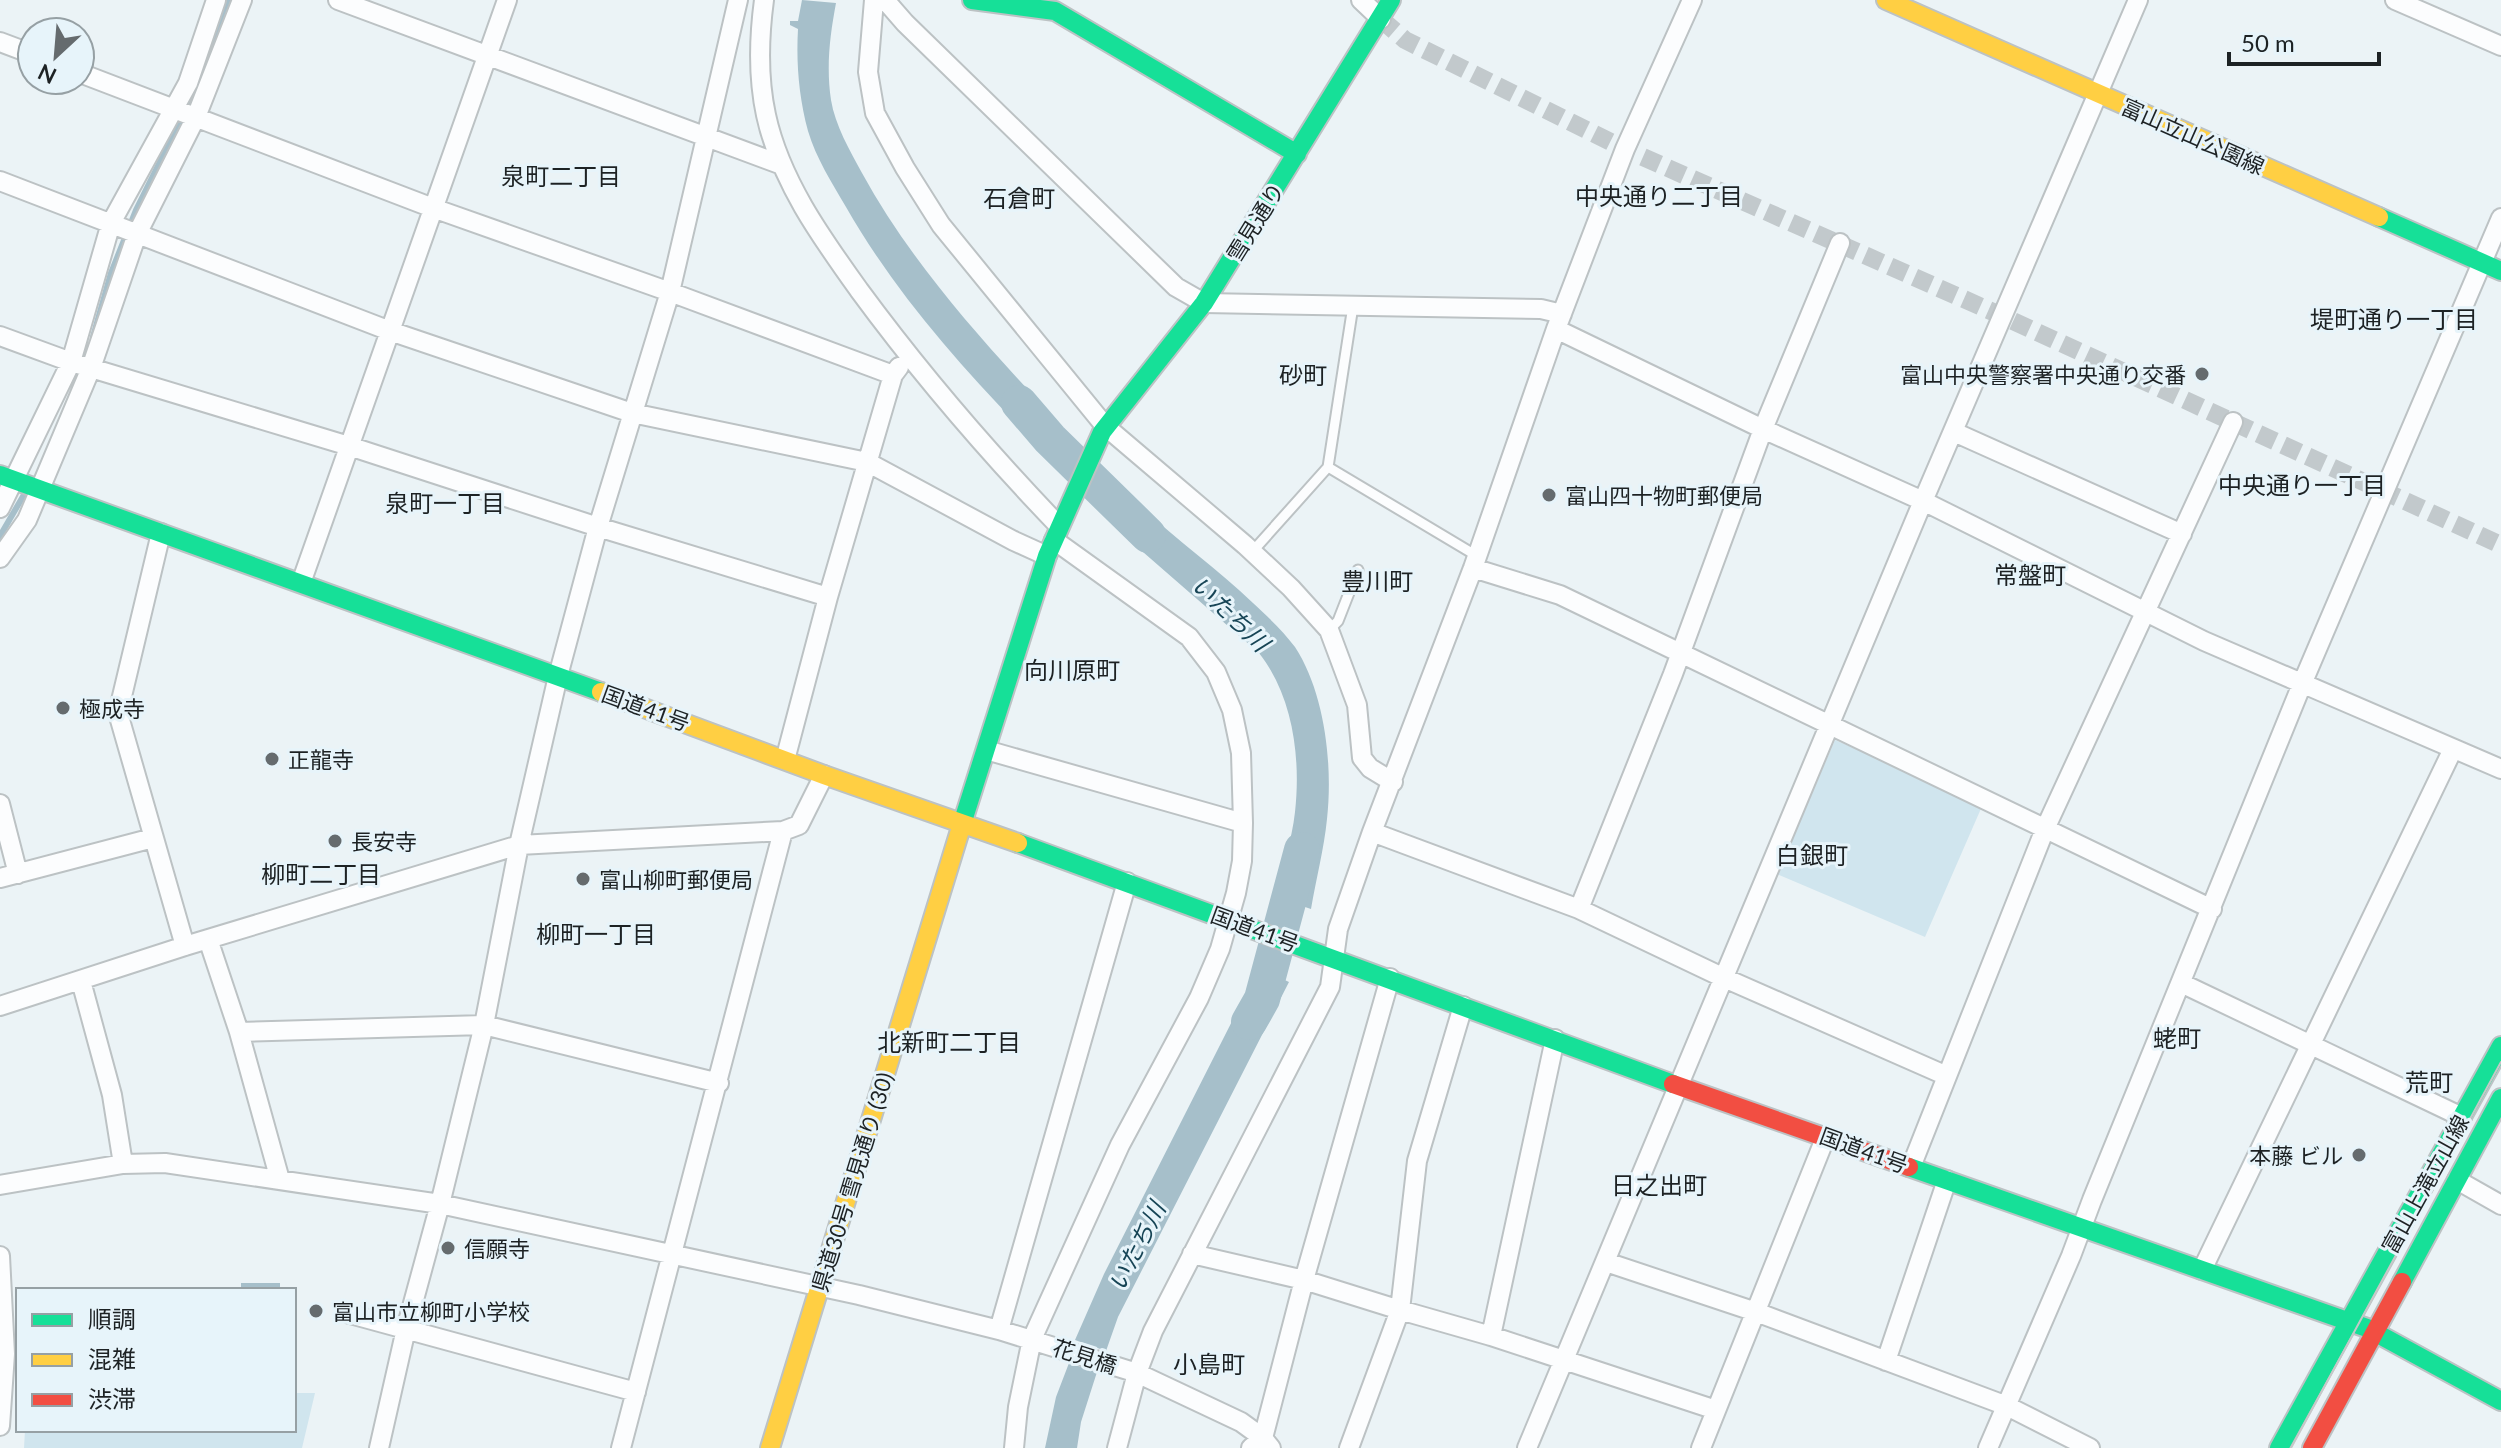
<svg xmlns="http://www.w3.org/2000/svg" width="2501" height="1448" font-family="Lato,'Noto Sans JP',sans-serif">
<rect width="100%" height="100%" fill="#ebf3f6"/>
<path fill="#d0e5ee" d="M1835,740l148,64 -58,133 -148,-63z
M294,1393h21l-13,55h-278l1,-18h269z"/>
<path fill="#a6bfca" d="M802,0l34,3c-6,32 -10,64 -5,97 4,25 19,51 31,73 51,93 124,172 196,249l-14,30c-74,-75 -146,-154 -198,-245 -14,-24 -30,-49 -38,-76 -9,-34 -12,-67 -10,-102l-8,-4v-4h8z
M1120,486c41,43 90,76 133,117 14,13 31,29 42,44 30,46 38,118 32,172 -3,30 -11,60 -16,90l-15,-5 2,-5 -9,-3 -2,5 -14,-5c9,-27 19,-56 22,-84 6,-54 -2,-116 -36,-159l-139,-121 -15,-15z
M1258,970l8,3 1,5 4,3 5,-5 13,6 -171,335 -12,34 -31,-11 29,-66z
M241,1283h39v7h-39z
M1069,1363l28,9 -16,50 -4,26h-32l11,-51z"/>
<g fill="none" stroke-linecap="round" stroke-linejoin="round">
<path stroke="#a6bfca" stroke-width="6" d="M93,337l18,-64 25,-63 58,-117 36,-93
M0,536l25,-43"/>
<path stroke="#a6bfca" stroke-width="36" d="M1019,403l31,36 98,96
M1249,1022l13,-23 40,-149"/>
<path stroke="#c2c9cc" stroke-width="18" stroke-dasharray="18 9" stroke-linecap="butt" d="M1381,19l24,21 220,109 377,167 499,229"/>
<g stroke="#bcc2c4" stroke-width="13">
<path id="lane" d="M1328,467l149,89
M1252,552l76,-85 25,-161
M1329,630l9,-9 20,-51"/>
</g>
<g stroke="#bcc2c4" stroke-width="22">
<path id="street" d="M338,0l444,165
M764,0c-5,37 -6,78 2,115 14,65 55,122 93,175 61,83 129,162 200,236
M874,0l-6,72 7,41 30,55 36,57 164,201 140,119 46,43 38,42 28,75 5,53 8,10 23,14
M885,0l20,23 271,264 28,16 337,6 21,5
M1361,0l20,19
M2395,0l106,46
M0,42l32,12
M80,73l353,135 237,84 223,83
M0,181l390,150 242,82 235,49 147,79 33,15
M1556,329l207,100 160,72 281,140 297,128
M0,336l71,26 278,84 249,81 230,70
M1954,432l228,102
M0,508l71,-146 40,-139 77,-140 28,-83
M161,533l-43,180 67,233
M0,558l27,-38 64,-152 46,-134 59,-117 46,-117
M1473,568l87,27 652,314
M301,583l206,-583
M986,750l257,73
M785,760l43,-163 65,-222 6,-8
M0,804l18,70
M1372,832l207,77 143,68 225,99
M0,878l153,-40
M1579,909l94,-235 90,-245 77,-186
M208,939l31,93 41,148
M81,981l31,114 11,69
M2181,983l281,134
M0,1006l185,-60 334,-101 264,-14 16,-6 25,-50
M239,1032l245,-7 235,58
M1911,1167l134,-338 188,-407
M2457,1180l44,25
M0,1185l123,-21 42,-1 275,41 419,91 140,35 138,43 104,49 22,16 8,10
M1192,1254l112,26 96,30 91,26 225,74
M0,1256l5,98 -5,72
M1606,1262l150,50 251,94 83,42
M2202,1270l251,-521
M350,1314l286,78
M999,1330l128,-448
M1491,1336l64,-297
M1886,1361l61,-181
M379,1448l27,-119 34,-125 44,-179 35,-180 39,-169 40,-149 72,-235 68,-292
M621,1448l162,-617
M1014,1448l4,-41 14,-68 88,-194 79,-147 21,-49 16,-56 6,-32 1,-38 -2,-70 -9,-43 -16,-38 -27,-35 -135,-97
M1117,1448l20,-75 16,-42 177,-344 8,-58 34,-97 101,-264 83,-239 69,-180 67,-149
M1251,1448l12,-10 41,-158 86,-302
M1349,1448l51,-138 17,-149 46,-155
M1527,1448l396,-947 215,-501
M1701,1448l125,-312
M1988,1448l83,-192 21,-56 210,-516 199,-466"/>
</g>
<g stroke="#bcc2c4" stroke-width="22">
<path id="fast" d="M972,0l83,11 242,143
M2379,217l122,54
M0,475l601,217
M962,824l85,-268 55,-124 102,-129 187,-303
M1018,843l655,241
M1909,1167l458,161 134,73
M2402,1282l99,-184
M2279,1448l222,-402"/>
</g>
<g stroke="#bcc2c4" stroke-width="22">
<path id="slow" d="M1886,0l493,217
M601,692l223,83 194,68
M770,1448l192,-624"/>
</g>
<g stroke="#bcc2c4" stroke-width="22">
<path id="jam" d="M1673,1084l236,83
M2312,1448l90,-166"/>
</g>
<use href="#lane" stroke="#fcfdfe" stroke-width="9"/>
<use href="#street" stroke="#fcfdfe" stroke-width="18"/>
<use href="#fast" stroke="#16e098" stroke-width="18"/>
<use href="#slow" stroke="#ffcf43" stroke-width="18"/>
<use href="#jam" stroke="#f24e42" stroke-width="18"/>
<path stroke="#c6c8c8" stroke-width="2" d="M2291,1448l210,-386"/>
</g>
<g fill="#656b6e" stroke="#e7f4fa" stroke-width="3">
<circle cx="2202" cy="374" r="8"/>
<circle cx="1549" cy="495" r="8"/>
<circle cx="63" cy="708" r="8"/>
<circle cx="272" cy="759" r="8"/>
<circle cx="335" cy="841" r="8"/>
<circle cx="583" cy="879" r="8"/>
<circle cx="2359" cy="1155" r="8"/>
<circle cx="448" cy="1248" r="8"/>
<circle cx="316" cy="1311" r="8"/>
</g>
<g text-anchor="middle" dominant-baseline="central" stroke-width="6" stroke-linejoin="round" paint-order="stroke">
<g font-size="22" fill="#1d2224" stroke="#e7f4fa">
<text transform="translate(2193 136) rotate(24)">富山立山公園線</text>
<text transform="translate(1255 222) rotate(-58)">雪見通り</text>
<text transform="translate(646 708) rotate(20)">国道41号</text>
<text transform="translate(1255 929) rotate(20)">国道41号</text>
<text transform="translate(1864 1150) rotate(20)">国道41号</text>
<text transform="translate(852 1182) rotate(-73)">県道30号 雪見通り (30)</text>
<text transform="translate(2425 1184) rotate(-61)">富山上滝立山線</text>
<text transform="translate(1085 1356) rotate(18)">花見橋</text>
</g>
<g font-size="22" fill="#1d2224" stroke="#e7f4fa" text-anchor="start">
<text x="2186" y="374" text-anchor="end">富山中央警察署中央通り交番</text>
<text x="1565" y="495">富山四十物町郵便局</text>
<text x="79" y="708">極成寺</text>
<text x="288" y="759">正龍寺</text>
<text x="351" y="841">長安寺</text>
<text x="599" y="879">富山柳町郵便局</text>
<text x="2343" y="1155" text-anchor="end">本藤 ビル</text>
<text x="464" y="1248">信願寺</text>
<text x="332" y="1311">富山市立柳町小学校</text>
</g>
<g font-size="24" fill="#1d2224" stroke="#e7f4fa">
<text x="561" y="175">泉町二丁目</text>
<text x="1659" y="195">中央通り二丁目</text>
<text x="1019" y="197">石倉町</text>
<text x="2394" y="318">堤町通り一丁目</text>
<text x="1303" y="374">砂町</text>
<text x="2302" y="484">中央通り一丁目</text>
<text x="445" y="502">泉町一丁目</text>
<text x="2030" y="574">常盤町</text>
<text x="1377" y="580">豊川町</text>
<text x="1072" y="669">向川原町</text>
<text x="1812" y="854">白銀町</text>
<text x="321" y="873">柳町二丁目</text>
<text x="596" y="933">柳町一丁目</text>
<text x="2177" y="1037">蛯町</text>
<text x="949" y="1041">北新町二丁目</text>
<text x="2429" y="1081">荒町</text>
<text x="1659" y="1184">日之出町</text>
<text x="1209" y="1363">小島町</text>
</g>
<g font-size="24" font-style="italic" fill="#174556" stroke="#e7f4fa">
<text transform="translate(1231 613) rotate(44)">いたち川</text>
<text transform="translate(1136 1246) rotate(-63)">いたち川</text>
</g>
</g>
<rect x="16" y="1288" width="280" height="144" fill="#e7f4fa" stroke="#96a0a4" stroke-width="2"/>
<rect x="32" y="1314" width="40" height="12" fill="#16e098" stroke="#96a0a4" stroke-width="2"/>
<text x="88" y="1328" font-size="24" fill="#1d2224">順調</text>
<rect x="32" y="1354" width="40" height="12" fill="#ffcf43" stroke="#96a0a4" stroke-width="2"/>
<text x="88" y="1368" font-size="24" fill="#1d2224">混雑</text>
<rect x="32" y="1394" width="40" height="12" fill="#f24e42" stroke="#96a0a4" stroke-width="2"/>
<text x="88" y="1408" font-size="24" fill="#1d2224">渋滞</text>
<g transform="translate(56 56) rotate(206)"><circle r="38" fill="#e7f4fa" stroke="#96a0a4" stroke-width="2"/>
<path d="M0-6L14 30L0 20L-14 30Z" fill="#656b6e"/>
<text y="-12" font-size="22" font-weight="bold" text-anchor="middle" fill="#1d2224">N</text>
</g>
<path d="M2229 52v12h150v-12" fill="none" stroke="#1d2224" stroke-width="4"/>
<text x="2241" y="52" font-size="24" fill="#1d2224" stroke="#e7f4fa" stroke-width="6" paint-order="stroke">50 m</text>
</svg>
